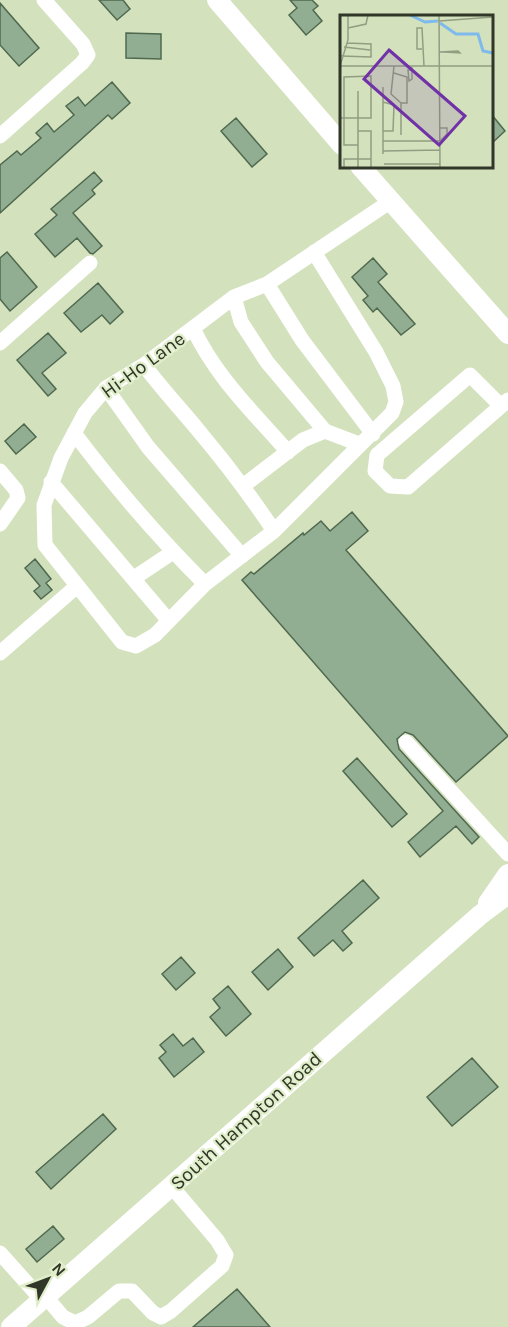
<svg xmlns="http://www.w3.org/2000/svg" width="508" height="1327" font-family="Karla,sans-serif">
<rect width="100%" height="100%" fill="#d3e1bd"/>
<path fill="#92ae92" stroke="#4f694f" stroke-width="1.5" d="M99,0h24l7,9 -13,11z
M290,0h22l6,6 -5,4 9,11 -16,14 -17,-20 8,-7z
M0,3l39,45 -20,18 -19,-21z
M126,33l35,1v25l-35,-1z
M112,82l18,21 -18,16 -4,-4 -108,98v-48l17,-14 4,4 20,-17 -5,-5 11,-10 7,9 20,-17 -8,-9 12,-9 7,9z
M492,115l13,16 -13,12z
M236,118l31,36 -15,13 -31,-36z
M94,172l8,9 -10,9 3,4 -22,19 29,33 -9,8 -3,-1 -13,-15 -22,19 -20,-23 22,-19 -6,-6z
M7,252l30,35 -27,24 -10,-12v-41z
M373,258l14,16 -9,8 37,42 -14,11 -24,-27 -4,4 -10,-12 5,-4 -16,-19z
M98,283l25,29 -13,12 -8,-9 -21,17 -17,-19z
M48,333l18,20 -24,20 14,16 -8,7 -31,-36z
M24,424l12,13 -20,17 -11,-13z
M352,512l16,19 -22,19 162,186 -52,46 -43,-47 -8,-3 -8,7 2,10 80,88 -7,7 -16,-18 -36,31 -12,-15 35,-31 -201,-231 9,-8 3,2 49,-41 1,2 17,-14 9,10z
M35,559l16,20 -5,4 6,7 -11,9 -7,-8 6,-5 -15,-18z
M357,758l50,56 -15,13 -49,-56z
M363,880l16,18 -37,33 10,12 -9,8 -10,-11 -19,16 -16,-18z
M278,949l15,18 -25,23 -16,-18z
M181,957l14,16 -19,17 -14,-16z
M228,986l23,28 -25,22 -16,-19 10,-9 -7,-9z
M173,1034l10,12 10,-8 11,14 -30,25 -15,-19 7,-6 -6,-7z
M472,1058l26,29 -46,39 -25,-29z
M103,1114l13,15 -65,60 -15,-17z
M53,1226l11,13 -27,23 -11,-13z
M237,1289l33,38h-77z"/>
<g fill="none" stroke-linecap="round" stroke-linejoin="round">
<path stroke="#fff" stroke-width="15" d="M0,136l82,-73 6,-8 -5,-11 -39,-44
M314,252l62,100 17,34 3,16 -4,11 -118,118 -69,53 -50,51 -19,11 -14,-4 -77,-97 -1,-40 17,-47 24,-45 21,-25 38,-23 90,-68 33,-13 124,-83
M267,284l35,56 71,94
M234,297l7,25 26,40 58,69 34,13
M193,328c22,48 61,85 95,124
M0,343l90,-80
M144,365c17,23 36,43 54,65 27,32 52,65 76,101
M106,388l42,59 94,109
M501,406l-31,-31 -93,80 -2,16 15,15 18,1 93,-81 7,-6
M74,433c40,53 84,104 131,151
M0,471l16,19 2,8 -18,26
M51,482l118,139
M243,486l60,-46 22,-9
M134,578l39,-26
M0,653l77,-67
M406,742l102,112
M0,1253l42,47
M46,1297l17,20 12,6 13,-6 31,-26h13l21,22 8,4 10,-6 51,-45 4,-11 -9,-15 -45,-53"/>
<path stroke="#fff" stroke-width="20" d="M217,0l125,145
M360,166l148,168
M488,903l20,-29
M11,1327l469,-412 28,-21"/>
</g>
<g text-anchor="middle" dominant-baseline="central" stroke-width="4.5" stroke-linejoin="round" paint-order="stroke">
<g font-size="20" fill="#303628" stroke="#e0eeca">
<text transform="translate(143 365) rotate(-36)">Hi-Ho Lane</text>
<text transform="translate(246 1121) rotate(-42)">South Hampton Road</text>
</g>
</g>
<g transform="translate(340 15)">
<rect width="153" height="153" fill="#d3e1bd"/>
<path fill="none" stroke="#7fbaec" stroke-width="3" d="M70,0l15,7 13,-1M100,8l16,11h22l5,17 10,2"/>
<path fill="none" stroke="#929d81" stroke-width="1.5" d="M99,0l1,153M99,6l54,-4M8,13l18,-4 2,-9M4,32l26,3M82,34h-5v-21h5l2,38M100,37l18,-1 2,2 -16,-1M1,41l30,1v-13l-24,-1M0,51l8,-26v-25M0,51h153M54,51l-3,28 10,9M72,52v12l-3,2 -1,-11h4M54,58l13,4v26h-6M18,76v77M61,88v32M0,103h31v-42l-27,1v68h14M100,113h7v6l-7,7M18,116h13v37M43,116h10l1,-26 -11,-3M43,126h57M43,136l57,-1M43,139v-67M44,149h56M4,153v-9h27"/>
<path fill="#7131a7" fill-opacity="0.15" stroke="#7131a7" stroke-width="3" d="M49,35l76,66 -26,29 -75,-66z"/>
<rect width="153" height="153" fill="none" stroke="#303628" stroke-width="3"/>
</g>
<g transform="translate(48 1279) rotate(49)" stroke="#e0eeca" stroke-width="4.5" paint-order="stroke">
<path d="M0-4.5L10 22L0 15L-10 22Z" fill="#303628"/>
<text y="-9" font-size="16" font-weight="bold" text-anchor="middle" fill="#303628">N</text>
</g>
</svg>
